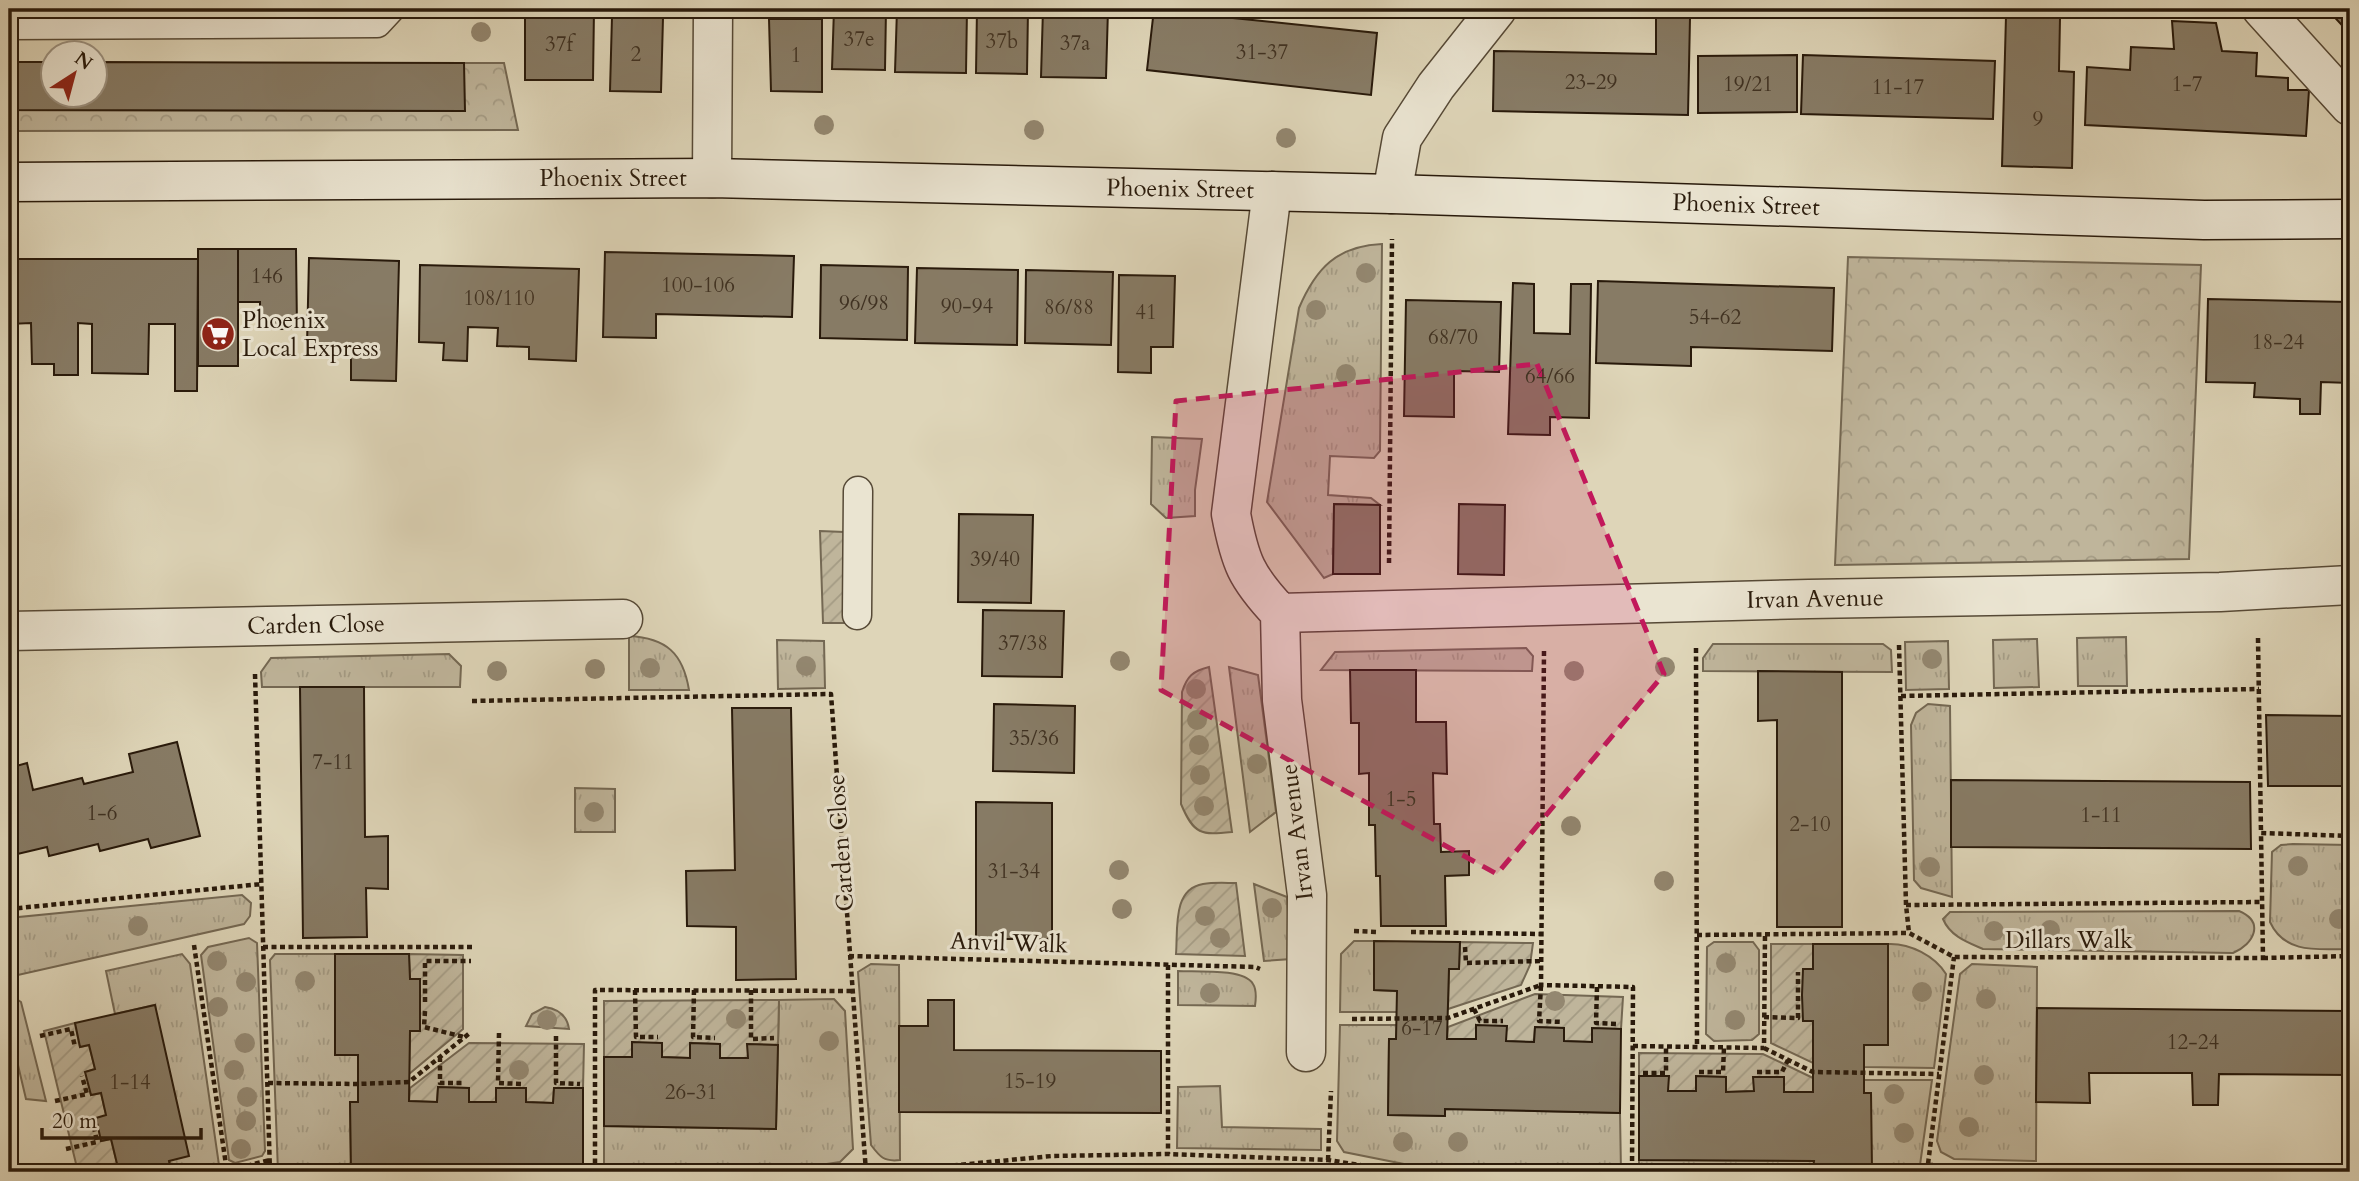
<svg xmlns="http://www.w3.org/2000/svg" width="2359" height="1181" font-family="Cardo,serif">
<defs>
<pattern id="grass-tufts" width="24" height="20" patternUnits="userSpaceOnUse" patternTransform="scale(1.75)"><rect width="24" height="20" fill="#bfb59b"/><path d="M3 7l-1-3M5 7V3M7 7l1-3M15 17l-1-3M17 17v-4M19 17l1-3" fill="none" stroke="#a49b84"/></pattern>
<pattern id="forest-crowns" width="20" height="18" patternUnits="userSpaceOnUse" patternTransform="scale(1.75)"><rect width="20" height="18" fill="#bfb59b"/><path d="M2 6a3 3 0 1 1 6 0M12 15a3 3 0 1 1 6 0" fill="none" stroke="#a49b84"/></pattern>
<pattern id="garden-furrows" width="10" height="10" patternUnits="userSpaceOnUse" patternTransform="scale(1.75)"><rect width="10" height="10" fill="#bfb59b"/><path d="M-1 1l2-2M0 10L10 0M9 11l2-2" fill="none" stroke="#a49b84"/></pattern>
</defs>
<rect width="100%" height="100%" fill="#ded5b8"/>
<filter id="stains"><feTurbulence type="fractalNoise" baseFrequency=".00286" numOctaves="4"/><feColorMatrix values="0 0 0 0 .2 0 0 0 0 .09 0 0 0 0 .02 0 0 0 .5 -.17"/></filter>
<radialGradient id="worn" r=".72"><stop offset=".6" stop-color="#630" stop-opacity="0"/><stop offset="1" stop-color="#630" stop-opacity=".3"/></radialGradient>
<path fill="url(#grass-tufts)" stroke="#746853" stroke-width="2" d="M1382,244l-2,207 -6,7 -44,-2 -2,39 43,3 9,7 -46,-1 -1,70 -9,4 -57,-76 32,-194c17,-40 38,-62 83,-64z
M1152,437l50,2 -7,51v26l-29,2 -15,-14z
M629,636c37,2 54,17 60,54h-60z
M2126,637l1,49h-49l-1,-48z
M2037,639l2,48 -45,1 -1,-48z
M777,640l47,1 1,47 -47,1z
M1948,641l1,48 -43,1 -1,-48z
M1713,644h170l8,6 1,22 -189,-1v-13z
M1526,648l7,8 -1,15 -211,-1 14,-18z
M449,654l12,12 -1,21h-198l-1,-15 10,-14z
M1229,667l29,8 18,137 -26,20z
M1928,704l22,2 2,191 -31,-9 -7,-8 -3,-155 5,-12z
M575,788l40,1v43h-40z
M2293,844l57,1v104c-30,0 -65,6 -80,-27l2,-70 9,-7z
M1254,884l33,13 4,62 -27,2z
M242,895l9,8 -1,13 -6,8 -235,53v-59z
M2239,911c26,11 15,33 -6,42l-250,-4c-16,-7 -33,-13 -40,-30l7,-7z
M249,938l8,5 8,208 -3,5 -27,7 -6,-3 -28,-205 7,-8z
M1354,941h20v49l23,1v21h-57l1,-58z
M1714,942h39l6,8v84l-7,6 -38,1 -8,-7 1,-87z
M1888,944c22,-1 47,12 58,30l-12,94 -70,-1v-22h24z
M182,954l8,10 30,208h-49l-16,-167 -40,9 -9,-43z
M275,954h60v100l23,1v47l-8,1 1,69h-73l-8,-212z
M871,964l28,1 1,195c-16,2 -20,-3 -29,-15l-13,-173z
M1972,964l65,3 -1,194 -82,-2 -13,-7 -4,-11 23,-167z
M1178,971c18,1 66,-3 75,13 4,6 3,15 2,22l-77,-1z
M9,996h3l9,6 25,99 -20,-2 -17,-72z
M834,999l11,12 8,138 -13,13 -67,10h-169v-46l172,3 3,-129z
M1340,1025h57l-1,14h-7l-1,76 56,1 1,-7 175,4 1,59h-177l-100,-20 -7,-11z
M1864,1080h68l-13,92h-280v-12l175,1v8h57v-76h-7z
M1220,1086l2,41 99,2v21l-144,-2 1,-61z
M1073,1164l180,5 57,3h-321z"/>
<path fill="url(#forest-crowns)" stroke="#746853" stroke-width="2" d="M464,63h40l14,67 -509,1v-21l455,1z
M1848,257l353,8 -12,294 -354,6z"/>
<path fill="url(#garden-furrows)" stroke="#746853" stroke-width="2" d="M820,531l24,1v91h-21z
M1209,667l23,165c-31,3 -38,3 -51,-28l1,-112c5,-16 11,-21 27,-25z
M1236,883l9,73 -69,-2c2,-24 -4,-65 27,-70 11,-2 23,-1 33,-1z
M1460,942l73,1 -3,22 -9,20 -73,24 1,-40 10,-1z
M1771,944h42v25h-10v52h10v42l-42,-20z
M409,954l54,1v74l-54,45 1,-43 10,-1v-50l-10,-1z
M1535,994l88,3 -2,32 -29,-1v14l-28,-1v-13l-29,-1 -1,15 -28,-1 -30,-16v14h-29l1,-12z
M779,1000l-1,45 -30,-1v14h-28l-1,-14 -28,-1 -1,15 -28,-1v-14h-30v14h-28v-56z
M545,1007c13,2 22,8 24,22l-43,-3 6,-12z
M75,1023l5,24 9,-2 6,24 -9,3 5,23 10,-2 5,22 -5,26 10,-2 8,33h-41l-34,-141z
M469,1043l115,1 -1,44h-29l-1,15 -27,-1v-14l-30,1v13h-27l-1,-14 -30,-1 -1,15 -28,-1 1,-13z
M1639,1053l124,1 50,24v14h-29v-15h-30v14l-28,1v-15l-30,-1v15h-28v-15h-29z"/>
<path fill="#877b65" stroke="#291a0b" stroke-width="2" d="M525,9h69l-1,71h-68z
M834,9h52l-1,61 -53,-1z
M897,9h70l-1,64 -71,-1z
M977,9h51l-1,65 -51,-1z
M1043,9h65l-2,69 -65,-1z
M1154,9h71l-1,8 153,16 -6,62 -224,-25z
M2327,9h23v25z
M612,16l51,2 -2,74 -51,-1z
M2006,16l54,2 -1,53 15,1 -2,96 -70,-2z
M1656,17l34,1 -2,97 -195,-4 1,-60 162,3z
M769,19h53v73l-51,-1z
M2172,21l44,2 6,28 35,2 -1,23 32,2v12h21l-3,46 -221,-11 2,-58 43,3 1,-23 43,2z
M1797,55v57l-99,1v-57z
M1803,55l192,6 -2,58 -192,-5z
M9,62h43v32h42v-32l370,1 1,48 -456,-1z
M198,249h40v117h-40z
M238,249h58l1,80h-37v-27h-22z
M605,252l189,4 -2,61 -136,-3v24l-53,-1z
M309,258l90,3 -3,120 -45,-1v-34l-44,-1z
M9,259h189l-1,132h-22v-67h-26l-1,50 -56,-1v-49l-14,-1v52h-24v-11h-22l-1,-41 -22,1z
M420,265l159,4 -3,92 -47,-2v-12l-32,-1 1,-18 -30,-1 -1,34 -24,-1 1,-17 -25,-1z
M821,265l87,2 -1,73 -87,-2z
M917,268l101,2 -1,75 -102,-2z
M1026,270l87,2 -2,73 -86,-2z
M1119,275l56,1 -2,71h-22v26l-33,-1z
M1598,281l236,7 -2,63 -141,-4v19l-95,-3z
M1513,283l21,1v49l36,1 1,-50h20l-2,134 -39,-1v18l-42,-1z
M2208,299l142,3v81l-29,-1 -1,32h-20v-15l-46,-2 1,-14 -49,-1z
M1406,300l95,2 -2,70 -45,-1v46l-50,-1z
M1334,504l46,1v69h-47z
M1459,504l46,1 -1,70 -46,-1z
M959,514l74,1 -2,88 -73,-1z
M983,610l81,1 -2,66 -80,-1z
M1350,670h66v52h30l1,52 -14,-1 1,51h6l1,28 28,-1v24l-24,1 1,50h-65l-1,-50h-4l-1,-51h-6v-52l-10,1v-51h-8z
M1758,671l84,1v255h-65v-207l-19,1z
M300,687h64l1,150 23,-1v53l-22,-1 1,49 -64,1z
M994,704l81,2 -1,67 -81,-2z
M732,708h59l5,271 -60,1v-53l-49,-1 -1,-55 49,-1z
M2266,715l84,1v70h-82z
M177,742l23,94 -49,12 -3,-9 -48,12 -2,-7 -49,12 -2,-9 -38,9v-88l18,-5 6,27 49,-12 2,6 49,-12 -4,-18z
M1951,780l299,2 1,67 -300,-2z
M976,802l76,1v136h-76z
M1374,941l86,1 -1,27h-10l-2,70h29v-14l31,1 -1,15 28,1 1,-15 29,1v13l28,1v-14l29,1 -1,84 -175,-4v7l-57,-1 1,-76h7l1,-48 -23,-1z
M1813,944h75v101h-24v48h7l1,76h-59l1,-8 -175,-1v-84h30l-1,15h28v-15l30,1v15l28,-1 -1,-14h31v15h29v-71h-10l-1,-26 1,-26h10z
M335,954h74l1,25h10v52h-10l-1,70 28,1 1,-15 31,1v14h27v-14h30v14l27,1 1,-15h29v84h-232l-1,-70h8v-47h-23z
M928,1000h26v50l207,1v62l-262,-1v-86h29z
M155,1005l34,151 -20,5 2,11h-52l-8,-33 -10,2 -5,-23 10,-3 -5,-22 -10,2 -6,-23 10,-3 -6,-24 -9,2 -5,-24z
M2037,1008l313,3v64l-131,-1 -1,31h-25l-1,-32h-103l1,30 -54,-1z
M632,1042l30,1v14l28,1v-15l30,1v14h28l-1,-14 31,1 -2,84 -172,-3v-69h28z"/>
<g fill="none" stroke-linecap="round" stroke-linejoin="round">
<g stroke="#564936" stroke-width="31">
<path id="service" d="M9,25l368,-2 13,-14
M857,615l1,-124"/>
</g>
<g stroke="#564936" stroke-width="41">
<path id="minor" d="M2262,9l88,97
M712,178l1,-169
M1272,191l-41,323c9,48 15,63 49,99l2,87 25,195 -1,157
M1392,194l10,-56 34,-52 61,-77
M1280,613l529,-14 411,-7 130,-7
M9,631l614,-12"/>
</g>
<g stroke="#291a0b" stroke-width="41">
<path id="secondary" d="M9,182l703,-4 680,16 812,26 146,-1"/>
</g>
<path stroke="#291a0b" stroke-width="4.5" stroke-dasharray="5 3.5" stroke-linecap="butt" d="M1389,563l3,-324
M2258,638l3,195
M1899,645l7,260 3,28 45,24 309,1 -2,-125 89,3
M1696,648l1,399
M1544,651l-3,334 92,2 -1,185
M255,674l15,498
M1901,696l358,-7
M472,701l359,-7 35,478
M1906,905l355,-3
M9,909l253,-25
M1354,931l24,1
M1411,932l130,2
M1697,935l212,-2
M194,945l33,227
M263,947h209
M1465,947l1,16 74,-2
M849,956l406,11 5,2
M2263,958l87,-2
M1168,965v189
M1597,987l-1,36 22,1
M635,990l1,47h22
M694,990l-1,47 22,1
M751,990v49l23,-1
M425,1002v-41h46
M1474,1009l6,12h23
M425,1011l-1,16 40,10
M1764,1017l34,1v-46
M1352,1019l96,-1 93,-33 -2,36 24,1
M499,1033l-1,50 25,1
M40,1036l31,-7 4,18
M556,1036v47l24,1
M1633,1046l131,2 1,-113
M1764,1048l49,24 126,2
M440,1057v26h25
M1699,1072h24l1,-25
M1757,1072h25l6,-12
M1643,1073h23v-26
M268,1083l89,1 52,-2 62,-50
M55,1101l32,-7 -5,-18
M66,1149l31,-7 -4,-20
M1328,1160l3,-69
M1928,1165l165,4 257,-4
M222,1172l48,-12
M595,1172v-182l257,1
M885,1172l167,-16 116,-2 160,6 76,12
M1927,1172l27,-215"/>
<use href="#service" stroke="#eae4d1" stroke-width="28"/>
<use href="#minor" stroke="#eae4d1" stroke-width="38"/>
<use href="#secondary" stroke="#eae4d1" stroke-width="38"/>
</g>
<g fill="#938770">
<circle cx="481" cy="32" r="10"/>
<circle cx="824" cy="125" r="10"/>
<circle cx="1034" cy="130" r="10"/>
<circle cx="1286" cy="138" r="10"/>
<circle cx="1366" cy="273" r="10"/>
<circle cx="1316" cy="310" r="10"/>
<circle cx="1346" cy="374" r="10"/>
<circle cx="1932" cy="659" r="10"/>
<circle cx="1120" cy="661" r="10"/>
<circle cx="806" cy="666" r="10"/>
<circle cx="1665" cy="667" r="10"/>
<circle cx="650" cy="668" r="10"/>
<circle cx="595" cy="669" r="10"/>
<circle cx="497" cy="671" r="10"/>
<circle cx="1574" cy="671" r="10"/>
<circle cx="1196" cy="689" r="10"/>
<circle cx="1197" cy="720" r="10"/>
<circle cx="1199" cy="745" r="10"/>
<circle cx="1257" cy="764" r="10"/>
<circle cx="1200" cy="775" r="10"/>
<circle cx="1204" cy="806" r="10"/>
<circle cx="594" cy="812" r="10"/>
<circle cx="1571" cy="826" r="10"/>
<circle cx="2298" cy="866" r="10"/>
<circle cx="1930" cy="867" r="10"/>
<circle cx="1119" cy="870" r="10"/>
<circle cx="1664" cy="881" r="10"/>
<circle cx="1272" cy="908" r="10"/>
<circle cx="1122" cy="909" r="10"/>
<circle cx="1205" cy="916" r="10"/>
<circle cx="2339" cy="919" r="10"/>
<circle cx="138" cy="926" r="10"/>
<circle cx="2050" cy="930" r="10"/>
<circle cx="1994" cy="931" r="10"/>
<circle cx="1220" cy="938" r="10"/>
<circle cx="217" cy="961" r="10"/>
<circle cx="1726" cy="963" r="10"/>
<circle cx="305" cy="981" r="10"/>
<circle cx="246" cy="982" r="10"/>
<circle cx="1922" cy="992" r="10"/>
<circle cx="1210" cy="993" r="10"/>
<circle cx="1986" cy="999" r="10"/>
<circle cx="1555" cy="1001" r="10"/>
<circle cx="218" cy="1007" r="10"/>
<circle cx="736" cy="1019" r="10"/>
<circle cx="547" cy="1020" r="10"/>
<circle cx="1735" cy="1020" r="10"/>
<circle cx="829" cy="1041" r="10"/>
<circle cx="245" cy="1043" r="10"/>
<circle cx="234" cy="1070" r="10"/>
<circle cx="519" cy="1070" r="10"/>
<circle cx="1984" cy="1075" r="10"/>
<circle cx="1894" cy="1094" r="10"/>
<circle cx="247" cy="1097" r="10"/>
<circle cx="246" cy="1121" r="10"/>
<circle cx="1969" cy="1127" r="10"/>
<circle cx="1904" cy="1133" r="10"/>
<circle cx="1403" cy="1142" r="10"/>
<circle cx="1458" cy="1142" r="10"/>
<circle cx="241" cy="1149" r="10"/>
</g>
<path fill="#c2185b" fill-opacity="0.2" stroke="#c2185b" stroke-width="5" stroke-dasharray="14 9" stroke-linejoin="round" d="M1537,364l127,310 -167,200 -336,-184 15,-289z"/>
<defs>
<g id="supermarket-disc" transform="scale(1.75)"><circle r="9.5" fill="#8f2418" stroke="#eae4d1"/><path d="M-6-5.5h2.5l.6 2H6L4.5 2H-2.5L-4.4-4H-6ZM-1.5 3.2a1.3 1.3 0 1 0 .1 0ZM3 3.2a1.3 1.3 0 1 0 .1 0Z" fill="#fff"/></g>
</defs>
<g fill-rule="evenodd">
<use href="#supermarket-disc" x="218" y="334"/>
</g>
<g text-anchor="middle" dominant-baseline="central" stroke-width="6" stroke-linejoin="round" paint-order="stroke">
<g font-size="21" fill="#403222">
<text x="859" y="39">37e</text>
<text x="1002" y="41">37b</text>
<text x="1075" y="43">37a</text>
<text x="559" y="44">37f</text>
<text x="1262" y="52">31-37</text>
<text x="636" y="54">2</text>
<text x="796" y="55">1</text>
<text x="1591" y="82">23-29</text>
<text x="1748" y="84">19/21</text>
<text x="2187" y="84">1-7</text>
<text x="1898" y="87">11-17</text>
<text x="2038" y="119">9</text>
<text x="267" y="276">146</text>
<text x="698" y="285">100-106</text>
<text x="499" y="298">108/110</text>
<text x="864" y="303">96/98</text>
<text x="967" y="306">90-94</text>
<text x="1069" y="307">86/88</text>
<text x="1146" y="312">41</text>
<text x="1715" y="317">54-62</text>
<text x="1453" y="337">68/70</text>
<text x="2278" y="342">18-24</text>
<text x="1550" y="376">64/66</text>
<text x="995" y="559">39/40</text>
<text x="1023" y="643">37/38</text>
<text x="1034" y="738">35/36</text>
<text x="333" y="762">7-11</text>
<text x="1401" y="799">1-5</text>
<text x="102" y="813">1-6</text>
<text x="2101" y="815">1-11</text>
<text x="1810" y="824">2-10</text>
<text x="1014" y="871">31-34</text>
<text x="1422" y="1028">6-17</text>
<text x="2193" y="1042">12-24</text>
<text x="1030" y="1081">15-19</text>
<text x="130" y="1082">1-14</text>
<text x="691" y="1092">26-31</text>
</g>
<g font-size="24" fill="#291a0b" stroke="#eae4d1">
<text x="613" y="178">Phoenix Street</text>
<text transform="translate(1180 189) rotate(1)">Phoenix Street</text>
<text transform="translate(1746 205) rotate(2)">Phoenix Street</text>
<text transform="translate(1815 599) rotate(-1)">Irvan Avenue</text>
<text transform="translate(316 625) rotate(-1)">Carden Close</text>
<text transform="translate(1297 832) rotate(-97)">Irvan Avenue</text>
<text transform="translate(841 843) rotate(-94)">Carden Close</text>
<text x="2069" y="940">Dillars Walk</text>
<text transform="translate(1009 943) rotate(2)">Anvil Walk</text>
</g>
<g font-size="24" fill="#291a0b" stroke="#eae4d1" text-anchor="start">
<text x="242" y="320">Phoenix<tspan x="242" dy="28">Local Express</tspan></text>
</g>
</g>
<rect width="2359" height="1181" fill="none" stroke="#ded5b8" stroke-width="35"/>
<rect x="10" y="10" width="2338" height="1160" fill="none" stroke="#291a0b" stroke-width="3.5"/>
<rect x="18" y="18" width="2324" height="1146" fill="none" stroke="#291a0b" stroke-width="2"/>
<g transform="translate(74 74) rotate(36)"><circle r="33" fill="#eae4d1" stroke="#9d9382" stroke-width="2"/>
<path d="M0-5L12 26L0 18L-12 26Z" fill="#8f2418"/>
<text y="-10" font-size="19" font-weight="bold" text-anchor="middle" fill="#291a0b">N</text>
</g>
<path d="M42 1128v10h159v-10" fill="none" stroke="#291a0b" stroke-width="3.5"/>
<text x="52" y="1128" font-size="21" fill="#291a0b" stroke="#eae4d1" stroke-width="5" paint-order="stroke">20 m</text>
<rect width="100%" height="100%" filter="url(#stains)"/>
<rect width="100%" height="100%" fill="url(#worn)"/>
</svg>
